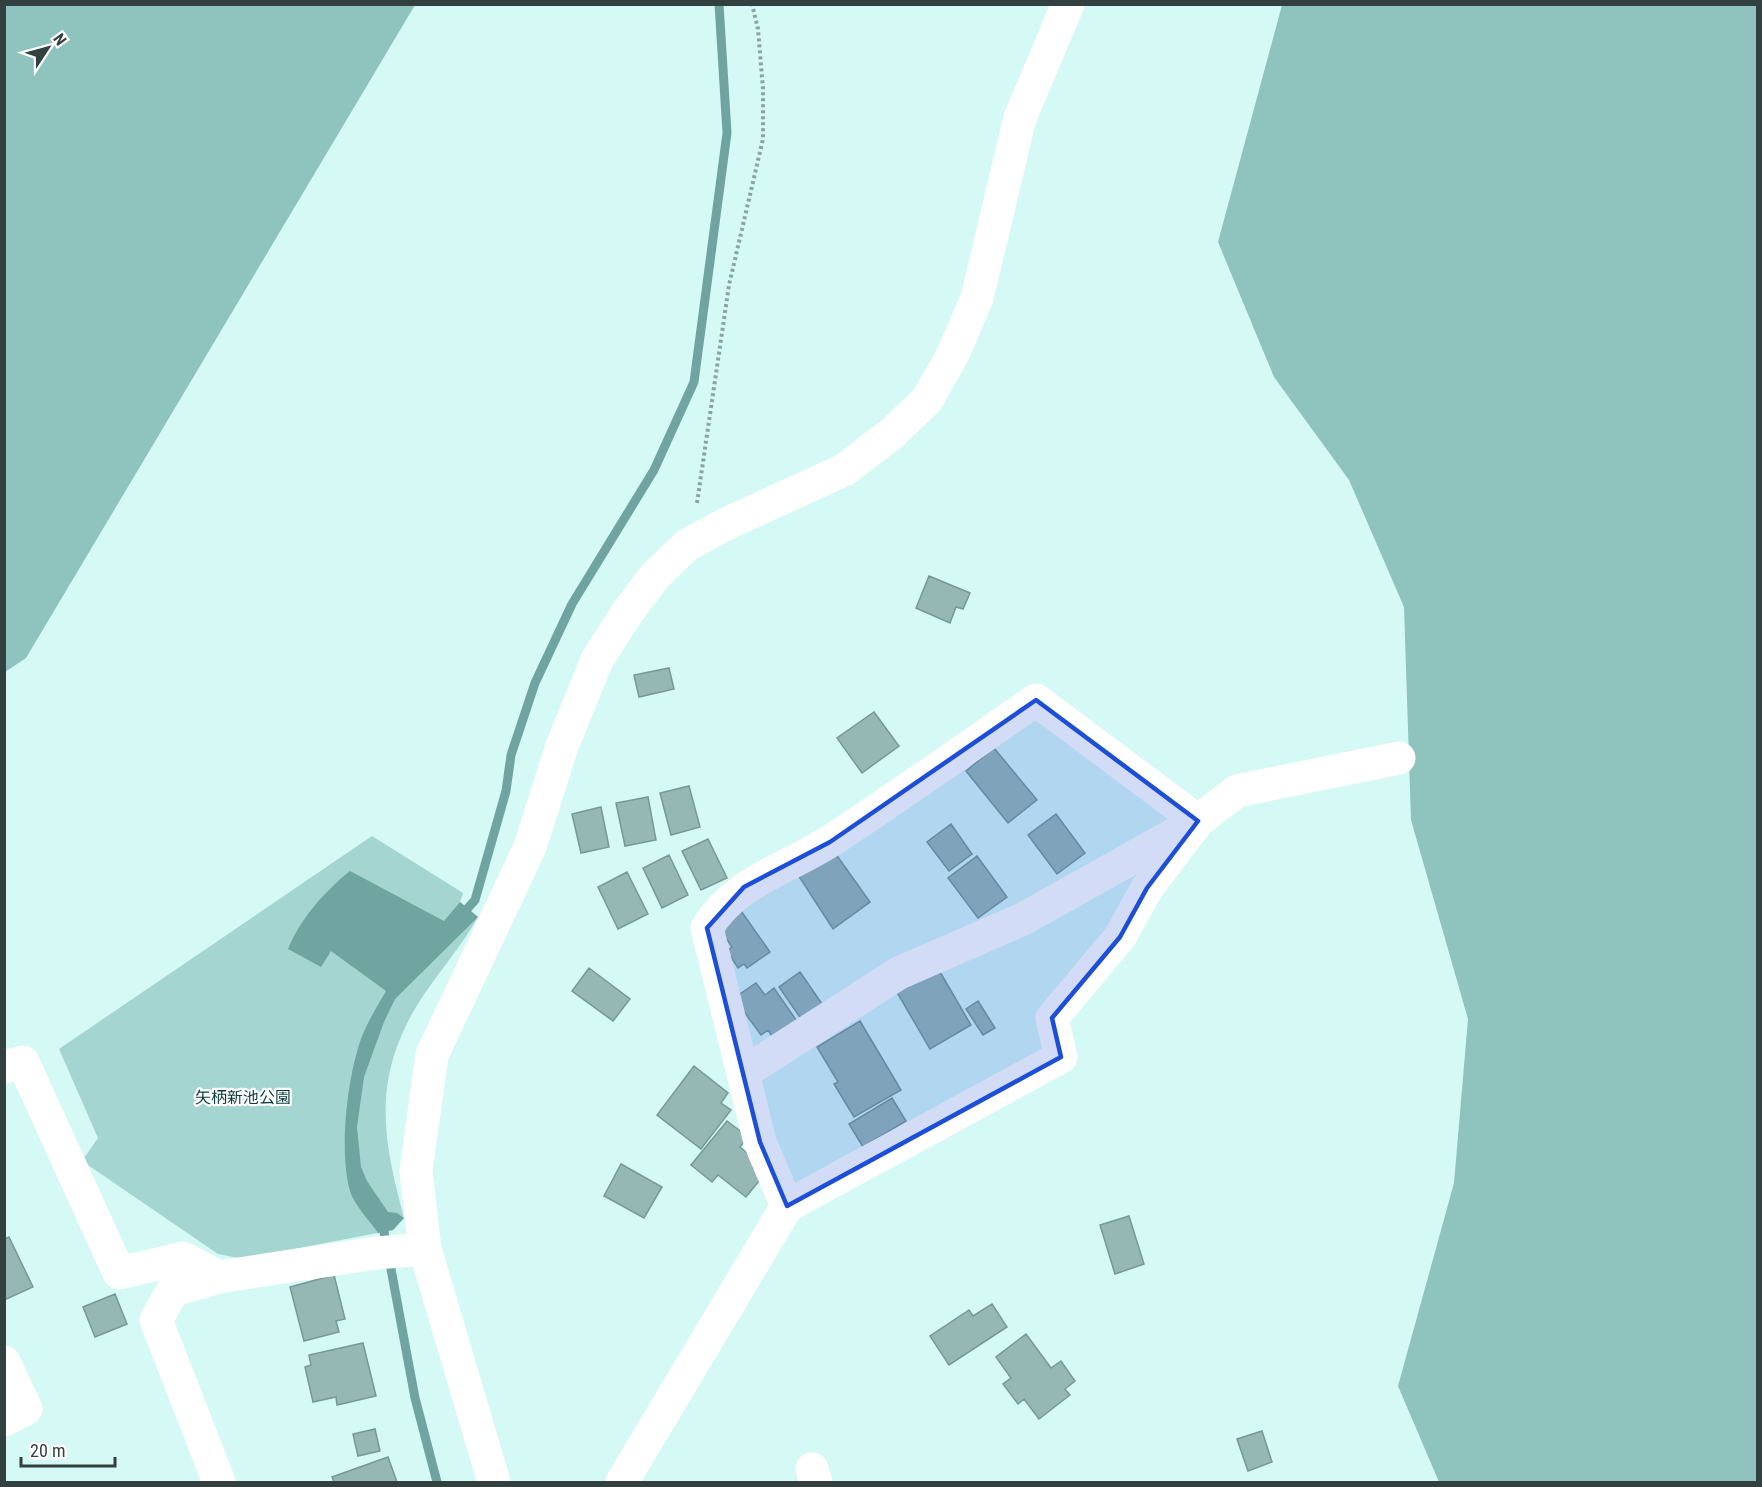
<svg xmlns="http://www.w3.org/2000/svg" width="1762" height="1487" font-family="'Roboto Condensed','Noto Sans JP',sans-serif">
<rect width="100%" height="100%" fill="#d5f9f5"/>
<path fill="#a4d5d1" d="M372,836l91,57 -3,9 18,15c-18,32 -43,59 -62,90 -44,75 -33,132 -12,211l-11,12 -150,29 -25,-5 -136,-93 16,-23 -39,-89z"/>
<path fill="#8ec3be" d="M5,4l410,1 -389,653 -21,14z
M1282,5h475v1477h-318l-41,-96 56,-203 14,-164 -57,-199 -7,-213 -55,-127 -75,-103 -56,-135z"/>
<path fill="#70a4a0" d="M350,871l94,50 16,-19 18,15 -83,82 -11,23 -20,55 -7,50 4,40 6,14 21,31 9,1 7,5 -11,12 -15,3c-8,-12 -24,-28 -28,-42 -11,-39 -3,-108 9,-146 6,-20 17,-36 27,-54l-55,-40 -10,16 -33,-18c12,-30 37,-58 62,-78z"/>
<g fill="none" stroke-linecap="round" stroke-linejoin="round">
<path stroke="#70a4a0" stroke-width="9" d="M460,917l15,-17 31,-109 5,-36 24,-72 37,-79 82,-134 40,-88 33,-249 -8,-129
M380,1221l3,5 32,172 22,84"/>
</g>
<path fill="#96b8b5" stroke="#779995" stroke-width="1.5" d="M929,576l41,17 -7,16 -7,-2 -6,16 -34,-15z
M669,668l5,21 -35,8 -5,-22z
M874,712l25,34 -37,27 -25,-35z
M994,748l43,52 -29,23 -42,-52z
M689,786l11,41 -29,8 -11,-42z
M648,797l8,43 -31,6 -9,-43z
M601,807l8,40 -28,6 -9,-39z
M1056,814l29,39 -28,21 -29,-39z
M951,824l21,30 -23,17 -22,-29z
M708,839l19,39 -26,12 -19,-39z
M833,850l37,52 -37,27 -35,-54z
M669,855l19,40 -26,13 -19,-40z
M977,856l30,41 -29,21 -30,-40z
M627,872l21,42 -30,15 -20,-42z
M739,908l31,44 -23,16 -3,-4 -6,4 -11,-17 5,-4 -16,-23z
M936,965l35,60 -41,24 -35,-60z
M589,968l41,31 -17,22 -41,-30z
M800,972l27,39 -21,15 -27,-39z
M756,983l9,12 9,-7 27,39 -24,17 -9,-14 -7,5 -27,-37z
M978,1001l17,27 -12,7 -17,-26z
M860,1021l41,69 -47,27 -20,-33 4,-2 -21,-35z
M694,1066l34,27 -7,10 10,7 -30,39 -44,-34z
M892,1098l14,23 -43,26 -14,-23z
M727,1121l21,16 -8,10 18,16 -5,5 10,8 -17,21 -28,-22 -6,7 -21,-17z
M621,1164l41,23 -18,31 -40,-22z
M1129,1216l15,48 -29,10 -15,-49z
M9,1237l24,50 -29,13v-61z
M334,1275l11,44 -9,2 3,11 -35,9 -14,-54z
M115,1294l12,30 -32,13 -12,-30z
M992,1304l15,23 -58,38 -19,-29 39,-26 4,6z
M1026,1334l25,34 10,-7 14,20 -10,8 5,6 -31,24 -15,-20 -6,5 -15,-20 8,-6 -15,-21z
M363,1343l13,53 -39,9 -1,-8 -23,5 -8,-35 6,-2 -2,-10z
M375,1429l5,22 -22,5 -5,-22z
M1262,1431l10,31 -24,9 -11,-32z
M388,1457l9,25h-63l-2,-5z"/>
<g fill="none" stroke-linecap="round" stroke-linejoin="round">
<path stroke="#8aa4a2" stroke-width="4" stroke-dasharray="3 3" stroke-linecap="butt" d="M697,503l32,-218 34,-146v-50l-5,-60 -6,-25"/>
<path stroke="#fff" stroke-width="33" d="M4,1067l19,-5 96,211 64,-15 36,19 157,-24 49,-4
M743,1073l156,-100 124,-54 175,-98 -162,-121c-68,47 -135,95 -204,140 -44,29 -97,41 -125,88l53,214 27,64
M219,1277l-46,13 -17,30 63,162
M4,1362l22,47 -22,11
M812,1469l4,13
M622,1482l165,-276 274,-149 -9,-39 68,-81 27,-49 51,-67 39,-30 162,-33"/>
<path stroke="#fff" stroke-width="33" d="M494,1482l-69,-233 -9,-78 16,-116 98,-208 32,-101 35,-86 30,-47 27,-36 33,-32 41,-22 116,-53 46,-35 37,-35 26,-46 24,-56 43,-180 48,-114"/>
</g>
<path fill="#1d4ed8" fill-opacity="0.2" stroke="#1d4ed8" stroke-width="4.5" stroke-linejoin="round" d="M1036,700l162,121 -51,67 -27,49 -68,81 9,39 -274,149 -27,-64 -53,-214 37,-41 86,-45z"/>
<g text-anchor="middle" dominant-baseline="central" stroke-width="4.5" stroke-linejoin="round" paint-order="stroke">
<g font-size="16" fill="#093c39" stroke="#fff">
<text x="243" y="1097">矢柄新池公園</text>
</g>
</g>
<rect width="1762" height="1487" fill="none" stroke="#32403f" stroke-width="12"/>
<g transform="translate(48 48) rotate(54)" stroke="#ffffff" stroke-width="4.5" paint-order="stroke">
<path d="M0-4.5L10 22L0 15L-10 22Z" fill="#32403f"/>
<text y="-9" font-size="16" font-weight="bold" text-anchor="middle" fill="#32403f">N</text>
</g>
<path d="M21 1457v9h94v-9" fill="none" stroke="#32403f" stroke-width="3"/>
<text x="30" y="1457" font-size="18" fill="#32403f" stroke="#ffffff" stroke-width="4.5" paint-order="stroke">20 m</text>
</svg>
